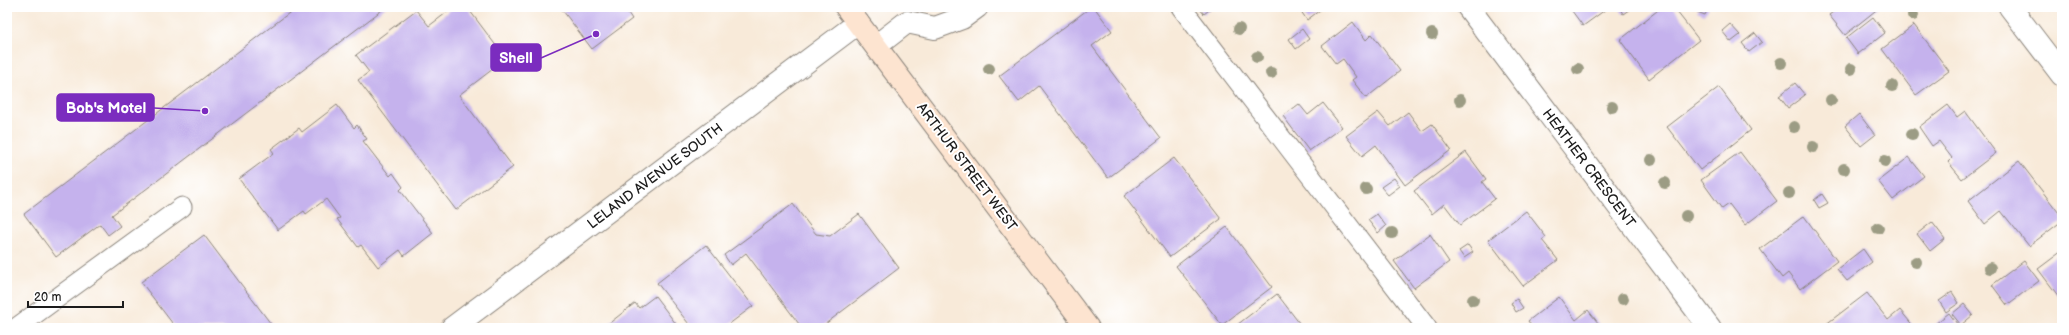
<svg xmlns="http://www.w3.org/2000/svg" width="2069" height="335" font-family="'Balsamiq Sans',sans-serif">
<rect width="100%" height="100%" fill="#fff"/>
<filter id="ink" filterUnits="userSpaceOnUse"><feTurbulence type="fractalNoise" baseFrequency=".025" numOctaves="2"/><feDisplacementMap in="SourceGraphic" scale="8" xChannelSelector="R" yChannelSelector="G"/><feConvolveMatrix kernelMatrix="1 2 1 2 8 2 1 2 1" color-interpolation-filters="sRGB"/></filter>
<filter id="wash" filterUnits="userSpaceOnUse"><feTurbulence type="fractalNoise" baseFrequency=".012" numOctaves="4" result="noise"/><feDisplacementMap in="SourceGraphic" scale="16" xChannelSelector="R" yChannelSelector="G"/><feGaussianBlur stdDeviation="0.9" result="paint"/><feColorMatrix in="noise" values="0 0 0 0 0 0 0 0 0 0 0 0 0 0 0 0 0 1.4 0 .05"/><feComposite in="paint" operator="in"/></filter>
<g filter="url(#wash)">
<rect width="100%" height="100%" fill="#f8ead9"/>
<g id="blocks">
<path fill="#c5b2ed" d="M297,7h89l-274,208 8,11 -12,9 -8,-11 -44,33 -32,-43z
M454,7h13l39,52 -47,36 54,72 -57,43 -98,-130 11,-8 -13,-17 60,-45 13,16z
M560,7h64l8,12 -40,30z
M1091,7h3l18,24 -20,15 69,92 -53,40 -69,-92 -20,16 -20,-26z
M1198,7h15l-9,7z
M1298,7h26l-17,13z
M1569,7h40l-26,19z
M1619,7h14l-10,7z
M1662,7h11l26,33 -50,39 -29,-39z
M1700,7h9l-4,8 -8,-3z
M1840,7h40l-35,28 -16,-20z
M1873,17l12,16 -27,21 -12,-16z
M1353,22l13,18 6,-6 28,37 -34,27 -14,-18 4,-3 -13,-18 -7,5 -14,-18z
M1730,24l10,11 -9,7 -9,-11z
M1914,25l35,46 -33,24 -34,-46z
M1302,29l7,10 -13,10 -7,-10z
M1755,33l7,9 -13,10 -7,-9z
M1795,83l10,12 -17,13 -9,-12z
M1719,87l32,43 -51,40 -33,-43z
M1323,103l19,24 -33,24 -26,-35 16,-12 9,11z
M337,105l17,23 3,-3 10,14 -4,2 27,35 3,-3 10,14 -3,3 33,43 -29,23 -4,-6 -22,17 -17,-22 -3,2 -21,-28 3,-1 -14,-19 -20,15 -2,-3 -26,19 -39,-51 35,-26 -3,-4 28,-21 3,4z
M1948,105l9,12 8,-6 31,42 -34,26 -14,-17 4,-4 -13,-17 -7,5 -13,-19z
M1378,112l12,14 18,-14 14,19 10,-7 19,26 -46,35 -29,-40 -14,11 -16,-20z
M1859,114l16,21 -14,11 -16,-20z
M1466,152l20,27 -4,3 13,17 -35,26 -16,-21 -12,10 -18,-23z
M1740,152l37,49 -32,24 -16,-21 -7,5 -21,-29z
M1909,157l15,19 -31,24 -15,-19z
M1174,158l47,61 -51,38 -46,-61z
M2019,161l43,56v4l-33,25 -28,-35 -16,13 -17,-23z
M1394,178l6,8 -12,9 -7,-8z
M1822,194l6,9 -9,5 -5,-8z
M793,204l23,30 14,2 29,-22 40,54 -79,60h-18l-56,-75 -15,12 -7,-10z
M1526,211l20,26 -4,3 16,20 -35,26 -35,-46z
M1377,214l9,12 -8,7 -10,-13z
M1804,216l33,45 -37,28 -12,-16 -6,5 -22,-29z
M1932,222l13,17 -15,12 -13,-17z
M1227,227l45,60 -50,38 -46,-59z
M1430,234l19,28 -35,26 -20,-27z
M204,235l70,93h-98l-35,-46z
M706,245l47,61 -29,22h-32l-35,-45z
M1468,245l5,7 -9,6 -5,-7z
M1863,249l9,13 -25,19 -10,-12z
M2062,251v50l-24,-32z
M2024,261l15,20 -32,24 -15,-20z
M1952,292l7,11 -13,9 -7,-11z
M1867,293l21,27 12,-10 15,18h-94z
M1277,294l26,34h-70z
M655,296l24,32h-70l-2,-3 28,-22 4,5z
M1559,297l17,23 12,-10 14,18h-69l-5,-7z
M1517,299l6,9 -7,4 -5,-9z
M1964,304l9,11 -12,10 -9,-11z
M1949,313l11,15h-30z"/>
</g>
</g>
<g filter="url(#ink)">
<use href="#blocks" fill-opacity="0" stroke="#8a837a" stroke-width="1"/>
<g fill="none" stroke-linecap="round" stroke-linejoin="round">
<g stroke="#8a837a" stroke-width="21">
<path id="lane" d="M1181,7l246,321
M16,328l166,-121"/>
</g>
<g stroke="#8a837a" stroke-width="24">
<path id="street" d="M1468,7l242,321
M2010,7l52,68
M907,22l28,6 27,-10 15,-11
M876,46l31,-24
M452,328l406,-305"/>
</g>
<g stroke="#8a837a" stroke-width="24">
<path id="secondary" d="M846,7l242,321"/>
</g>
<use href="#lane" stroke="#fff" stroke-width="19"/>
<use href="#street" stroke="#fff" stroke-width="22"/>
<use href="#secondary" stroke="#fde4d0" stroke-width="22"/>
</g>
<g fill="#9c9c84">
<circle cx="1913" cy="15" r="6"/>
<circle cx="1239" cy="29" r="6"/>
<circle cx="1432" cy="34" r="6"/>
<circle cx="1257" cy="57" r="6"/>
<circle cx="1781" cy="63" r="6"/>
<circle cx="989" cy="69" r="6"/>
<circle cx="1578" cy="69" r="6"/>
<circle cx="1851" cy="69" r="6"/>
<circle cx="1271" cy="73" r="6"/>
<circle cx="1892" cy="86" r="6"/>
<circle cx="1460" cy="100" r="6"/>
<circle cx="1831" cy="100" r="6"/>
<circle cx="1612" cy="107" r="6"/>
<circle cx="1794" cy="127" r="6"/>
<circle cx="1912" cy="134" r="6"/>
<circle cx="1813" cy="147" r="6"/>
<circle cx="1651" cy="160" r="6"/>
<circle cx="1885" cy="161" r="6"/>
<circle cx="1844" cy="169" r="6"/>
<circle cx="1665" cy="183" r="6"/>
<circle cx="1366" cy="189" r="6"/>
<circle cx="1789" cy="193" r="6"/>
<circle cx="1686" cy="216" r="6"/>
<circle cx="1878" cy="228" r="6"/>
<circle cx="1392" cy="233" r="6"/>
<circle cx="1916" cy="262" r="6"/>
<circle cx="1990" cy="268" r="6"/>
<circle cx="1623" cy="299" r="6"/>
<circle cx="1473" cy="300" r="6"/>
</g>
</g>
<g text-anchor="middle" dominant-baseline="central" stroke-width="4" stroke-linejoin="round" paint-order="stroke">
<g font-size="14" fill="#1c1c1c" stroke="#fff">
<text transform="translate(967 167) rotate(53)">ARTHUR STREET WEST</text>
<text transform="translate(1589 168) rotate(53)">HEATHER CRESCENT</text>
<text transform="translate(655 176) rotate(-37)">LELAND AVENUE SOUTH</text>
</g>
</g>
<path fill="none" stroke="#7b2cbf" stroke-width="1.5" d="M596 34L541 58M205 111L154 108"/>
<g fill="#7b2cbf" stroke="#fff" stroke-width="1.5">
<circle cx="596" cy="34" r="4"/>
<circle cx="205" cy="111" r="4"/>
</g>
<g fill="#7b2cbf" stroke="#7b2cbf" stroke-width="1.5">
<rect x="491" y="44" width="50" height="27" rx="4"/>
<rect x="57" y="94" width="97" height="27" rx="4"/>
</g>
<g font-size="15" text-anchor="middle" font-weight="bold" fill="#fff">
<text x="516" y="63">Shell</text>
<text x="106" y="113">Bob's Motel</text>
</g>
<rect width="2069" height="335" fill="none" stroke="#fff" stroke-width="24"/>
<path d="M28 301v6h95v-6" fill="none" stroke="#1c1c1c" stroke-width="2"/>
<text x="34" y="301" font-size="12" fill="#1c1c1c" stroke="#ffffff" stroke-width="3" paint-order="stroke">20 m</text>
</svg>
